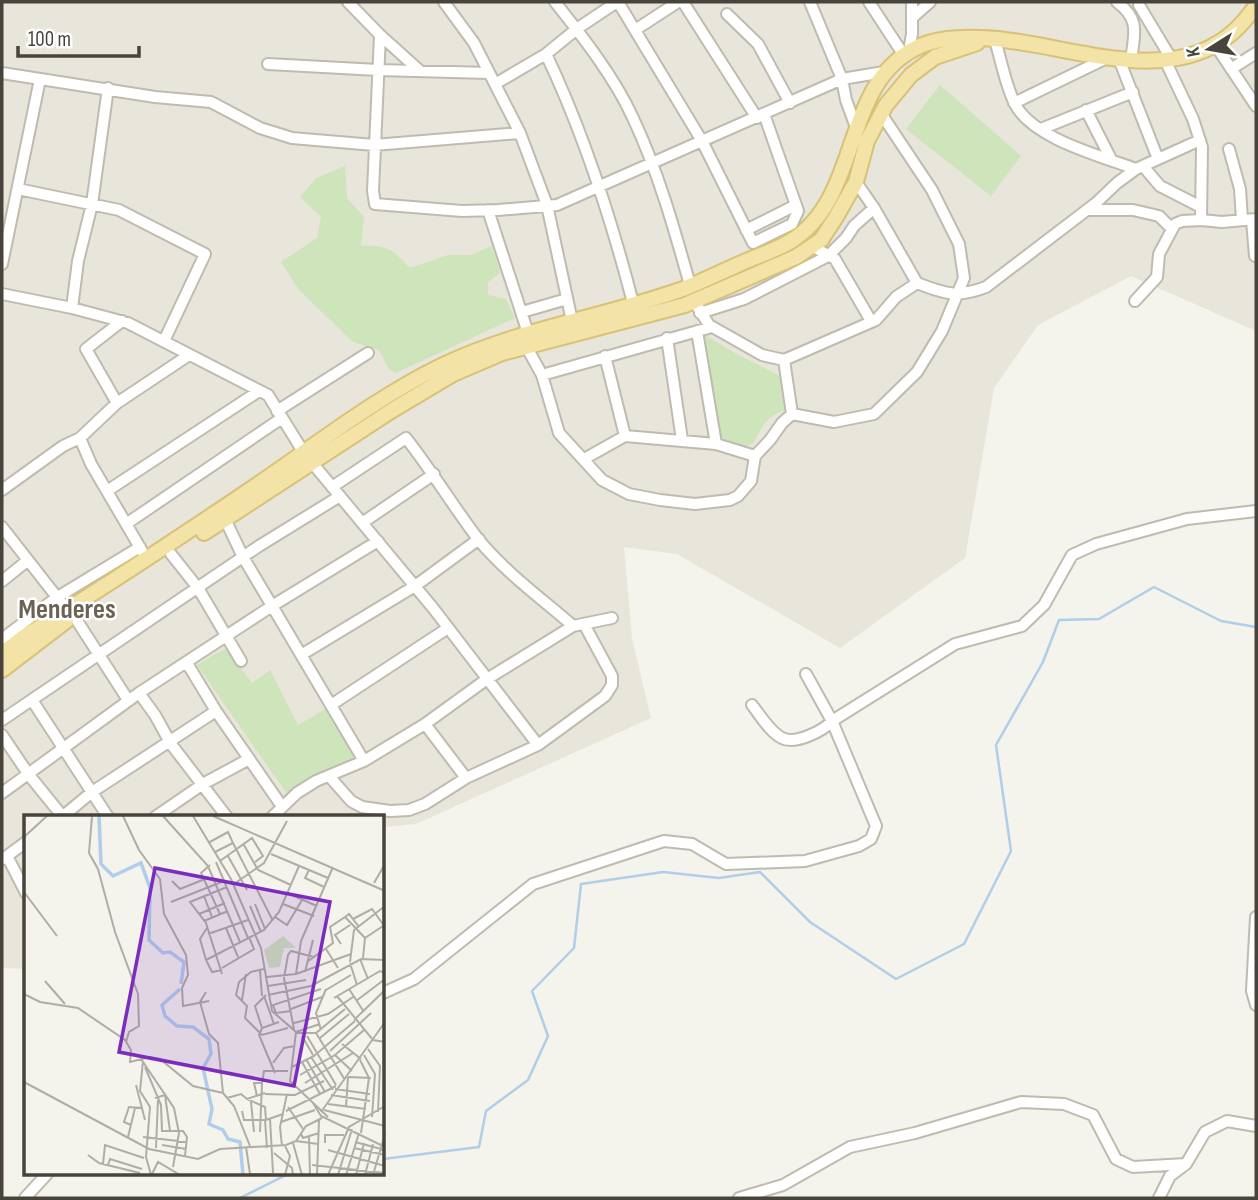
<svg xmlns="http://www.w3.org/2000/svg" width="1258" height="1200" font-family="'Sofia Sans Condensed',sans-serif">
<rect width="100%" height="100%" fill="#f4f3ec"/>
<path fill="#e8e5db" d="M2,2h1254v329l-125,-55 -93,49 -44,63 -29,170 -125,90 -163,-94 -53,-7 8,91 19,80 -235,106 -33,3v-10h-357v152l-24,-1z"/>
<path fill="#cee4ba" d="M940,85l81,71 -30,40 -85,-67z
M345,166l2,32 17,19 -3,29c26,-1 31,3 49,22l38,-13h23l21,-9 8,27 -12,9v13l18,4 9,19 -119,55 -7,-4 -10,-19 -26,-8 -54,-52 -18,-28 36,-24 4,-21 -21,-20 16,-19z
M705,335l30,18 45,23 4,35c-18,4 -23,18 -31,33l-7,2 -28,-7 -15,-99z
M226,648l26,35 18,-13 28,55 29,-17 27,49 -62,44 -95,-136z"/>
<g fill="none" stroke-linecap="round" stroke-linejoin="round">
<path stroke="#b0cee9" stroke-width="2.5" d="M383,1159l96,-12 7,-36 42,-31 20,-44 -16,-45 42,-43 7,-64 82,-12 56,6 41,-6 50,50 86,57 68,-35 47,-93 -15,-106 47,-83 16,-42 40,-1 55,-32 67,34 35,6
M240,1198l48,-24"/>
<g stroke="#bfbbb0" stroke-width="14">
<path id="minor" d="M348,2l32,33 40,36
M444,2l30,41 46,90 27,72 25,116
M555,2c27,34 60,76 78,116 25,53 41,110 57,167
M618,2l84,139 51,102 39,-19 6,-13 -34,-97
M683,2l74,116
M810,2l32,77 4,21 11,30
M869,2l34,52
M1117,2c24,18 17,32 14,59
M1139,5l33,55
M727,14l31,30 32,59
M913,17l17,-15
M635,30l43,-28
M380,35l-7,156 2,13 87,7 36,-1 59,-5 285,-126 42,-7
M995,40c6,20 10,43 19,62 16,36 87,54 122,67
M1214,43l42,63
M909,51l3,-17v-32
M546,54c38,80 65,164 87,249
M1119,59l39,100
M1165,60l28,59 9,28 -1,73 21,2 34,-3
M268,64l110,6 111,3
M1231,69l25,-16
M2,73l153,24 56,5 49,26 32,10 82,7 146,-12
M495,84l51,-30 32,-26 39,-26
M1014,103l95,-46
M1086,110l26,51
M1041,129l92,-37
M1229,149l11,40 2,31
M1143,166l17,20 41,21
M856,182l18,26 43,75c28,11 40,15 69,4l110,-84 21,-20 19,-14 64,-29
M18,189l101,21 86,44 -41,87
M488,210l40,123
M1087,210h46l26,6 13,13
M1252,220l3,36
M746,230l50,-25
M812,246l23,13 36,62
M2,264l38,-185
M2,294l70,14 56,15 140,72 36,58 129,155 105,137
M694,301l15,24 53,30 22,5 92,-40 20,-23 21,-14
M1135,301l22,-24 2,-23 16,-30 7,-3 19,-1
M72,308l6,-47 14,-57 16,-116
M522,312l45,-13
M700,313l44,-14 84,-43 18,-18 8,-12 20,-18
M697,331l19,113
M667,338l15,102
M526,346l16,29 17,58 43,47 27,14 31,6 35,4 35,-4 8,-4 13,-15 4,-25 15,-16 12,-17 10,-9 42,8 40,-8 43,-42 25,-41 22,-53 -5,-34 -27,-54 -50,-75
M605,356l20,80
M784,360l8,54
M542,375l170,-48
M117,403l-31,-54 36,-28
M277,411l91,-58
M80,438l11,26 51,87
M584,459l41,-23 91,8 39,12
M332,487l74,-49c26,33 47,68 72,101 27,33 63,59 95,87
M2,490l61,-44 17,-8 37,-35 72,-48
M107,491l152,-100
M225,519l18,38 121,204
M362,523l72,-49
M126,524l156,-106
M2,527l65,83
M171,554l27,34 43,73
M2,581l25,-20
M74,616l54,84
M2,639l54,-41 84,-51
M301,655l114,-69 64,-47
M187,663l29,48 65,94
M139,693l16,22 16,29 56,73
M32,700l76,117
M331,705l117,-77
M752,705c8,10 18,27 30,33 13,7 41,-7 50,-17l123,-77 67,-18 22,-21 28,-50 24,-11 91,-25 69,-8
M2,720l257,-174 81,-50
M425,724l41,54
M2,735l27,40 34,42
M329,776l22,25 11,6 28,4 19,-1 16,-6 41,-26 72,-33 67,-49 7,-11v-9l-28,-52
M2,793l137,-100 133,-87 106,-65
M62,817l30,-25 124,-81
M155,817l48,-33 46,-25
M272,817l25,-24 19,-12 48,-20 61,-37 62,-45 86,-53 39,-8
M7,856l19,37
M3,859l23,-17
M1256,917l-4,74 4,14
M383,993l31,-14 119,-95 131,-43 28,3 34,20 79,-3 54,-15 12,-7 5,-13 -44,-105 -26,-47
M25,1198l22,-24
M739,1198l44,-13 67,-38 65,-14 106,-31 43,2 29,11 23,44 17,8 53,-3
M1159,1198l11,-22 16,-12 19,-32 22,-11 29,5"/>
</g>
<g stroke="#d7c277" stroke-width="18">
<path id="major" d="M204,533l187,-122 62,-37 49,-21 183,-48 111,-48 25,-17 15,-23 20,-35 11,-41 19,-36 25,-30 24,-18 42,-14
M2,655l19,-16c80,-50 158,-101 236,-154 60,-41 120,-88 186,-120 76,-36 161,-48 240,-76 18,-7 36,-16 54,-24 17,-8 38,-14 54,-24 71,-44 50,-156 125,-193 19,-10 43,-11 65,-10 78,2 184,53 251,-5 9,-7 17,-18 24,-27
M2,670l64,-49"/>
</g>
<use href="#minor" stroke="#fff" stroke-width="10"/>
<use href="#major" stroke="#f3e3a6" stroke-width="14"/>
</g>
<g text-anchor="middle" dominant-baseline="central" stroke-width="5" stroke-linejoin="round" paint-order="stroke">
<g font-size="28" font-weight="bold" fill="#6a6253" stroke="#fff">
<text x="67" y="609">Menderes</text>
</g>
</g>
<g transform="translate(24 815)">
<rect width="360" height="360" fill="#f4f3ec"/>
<path d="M259,121l13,12h-12l-4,19 -11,1 -5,-18z" fill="#cee4ba"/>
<path fill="none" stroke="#b0cee9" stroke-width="3.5" d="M75,1l2,48 12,12 28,-13 9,25 -1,52 14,13 7,-1 14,10 -3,22M156,174l-18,16 3,11 12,10 16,1 16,12 2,15 -8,14 9,41 -3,15 14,6 5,9 12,3 3,33"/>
<path fill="none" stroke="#afada5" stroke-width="2" d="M68,1l-3,37 9,16 17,63 23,62 1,32 -10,6 -3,10M99,1l16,34 21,29 4,35 22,41 2,20 -6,13 1,18 26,-5M139,1l45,50 32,76M169,1l38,63 30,69 11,63 24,21 -6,49 38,36M189,1l172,75M0,22l23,-21M184,28l20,-11 5,11 -18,9M209,28l39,76M220,30l14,25 33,15M247,39l57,24M204,41l19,34M196,46l32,-23 11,18 -8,6M192,47l32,76M186,50l-9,8 19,41M285,55l-4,8 19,9M148,66l8,8 25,-10M350,68l11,-19M210,69l30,-21 23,-42M0,77l33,44M263,78l30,13M180,81l8,21M147,87l53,-21M231,89l10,25M259,89l31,12M226,91l11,26M175,99l26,-11M251,102l12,8 15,-25M321,102l20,21M329,104l19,-10 13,18M180,106l24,-10M183,113l-7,11 6,21 6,12 10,-2M202,113l12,29M184,119l40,-14M317,129l-6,-9 15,-10M302,134l12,19M339,143l2,-20 18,-12M336,144l8,20M182,145l58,-30 15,-18 20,-46M283,147l26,-19 -3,-16 15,-10 4,-3 10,13M326,147l4,-32 31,-24M326,148l7,22M198,153l32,-19 -5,-12M240,154l-13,3 -12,10 -3,13 11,11 -2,12 17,17 26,-7M236,156l2,25M281,157l8,-32M198,159l-16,-51 -16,-21 37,-15M272,159l5,-33 32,-74M243,162l29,-3 55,-20M21,166l20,23M244,171l38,-6M325,174l15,23M302,175l25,-15M182,177l-6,10 9,32 9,9 5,50 11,13 16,40M0,179l16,8 38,6 47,32 6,10 -1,12 20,-5 10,2 33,27 30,7M244,180l43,-9 50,-27 24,1M240,181l10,28M313,181l36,44 12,2M310,183l46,-27 5,2M218,185l4,-26M332,186l29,-22M267,194l31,-12M267,196l-15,2 -3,-8 48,-16M330,205l31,-30M270,208l34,-9 25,-17M238,213l-7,-22 11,-11M270,214l-10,-51 4,-23 3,-4 23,6M297,215l-5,-17 10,-24M272,217l24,-8M272,218h20l29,-24M292,218l29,47M278,221l11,19M283,221l29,49M296,223l29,-24M318,229l19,15M344,234l12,17 -2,46M306,236l41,-38M311,240l17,16M340,240l11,19 -3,43M287,242l22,33M117,244l33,49 5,25 -6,34M282,244l19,33M336,245l9,18 -8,55M119,246l-3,30 10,16 -4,50 5,18M278,247l18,32M249,248l11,-15 11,-2M121,252l16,38 1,26h21l4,6 -2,19M268,252l22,-11 41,-35M251,258l-16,-38 3,-7 17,-6M276,260l35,-20 29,-25M324,262l23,1M0,267l125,67 49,10 22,-10 66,-4 10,-4 10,-15 16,-8M238,268l2,-12h24M281,268l48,-30M112,270l9,35M311,274l35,5M241,279l30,1 29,-14M307,280l39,6M233,281l-3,-13h8l-2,49M131,283l10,-3 5,36M203,283l14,-4 6,5 18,-6M223,284l18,8 1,13M227,287l3,30M289,288l8,13 64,31M304,289l38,5M264,292l15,22M322,292l2,-30M300,295l61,16M218,296l2,9h22l17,-6M262,296l50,-25M297,297l64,-90M246,304l3,54M241,305l2,28M257,307l34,-12M107,310l-7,-3 5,-15 13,1M277,319l2,4 16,-5M285,321l1,39M104,322l7,-29M119,322l44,5M272,326l22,3M331,327l30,8M269,328l9,32M301,328v-8h19M138,330l24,4M258,331l-2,-19 7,-33M261,331l5,10 -5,19M222,332l4,27 30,1M132,333l2,-48M330,333l31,7M304,335l57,16M250,338l18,15 1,7M64,340l11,8 41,10M79,349l2,-19 39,13M84,350l2,-6 32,10M288,350l73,8M128,359l6,-12 22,13M293,360l2,-55M304,360l21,-48 36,-21M314,360l14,-46M322,360l13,-42M332,360l8,-32M341,360l8,-31M349,360l12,-41"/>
<path fill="#7b2cbf" fill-opacity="0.15" stroke="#7b2cbf" stroke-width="3.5" d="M131,53l175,34 -36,184 -175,-34z"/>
<rect width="360" height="360" fill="none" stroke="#48443b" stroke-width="3.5"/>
</g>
<rect width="1258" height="1200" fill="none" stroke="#48443b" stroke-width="7"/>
<g transform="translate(1209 49) rotate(259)" stroke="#ffffff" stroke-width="5" paint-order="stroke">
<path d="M0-5L12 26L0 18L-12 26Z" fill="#48443b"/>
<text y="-10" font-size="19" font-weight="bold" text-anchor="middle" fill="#48443b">K</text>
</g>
<path d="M18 46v10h121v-10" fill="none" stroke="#48443b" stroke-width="3.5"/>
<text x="28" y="46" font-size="21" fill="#48443b" stroke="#ffffff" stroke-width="5" paint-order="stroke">100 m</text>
</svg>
